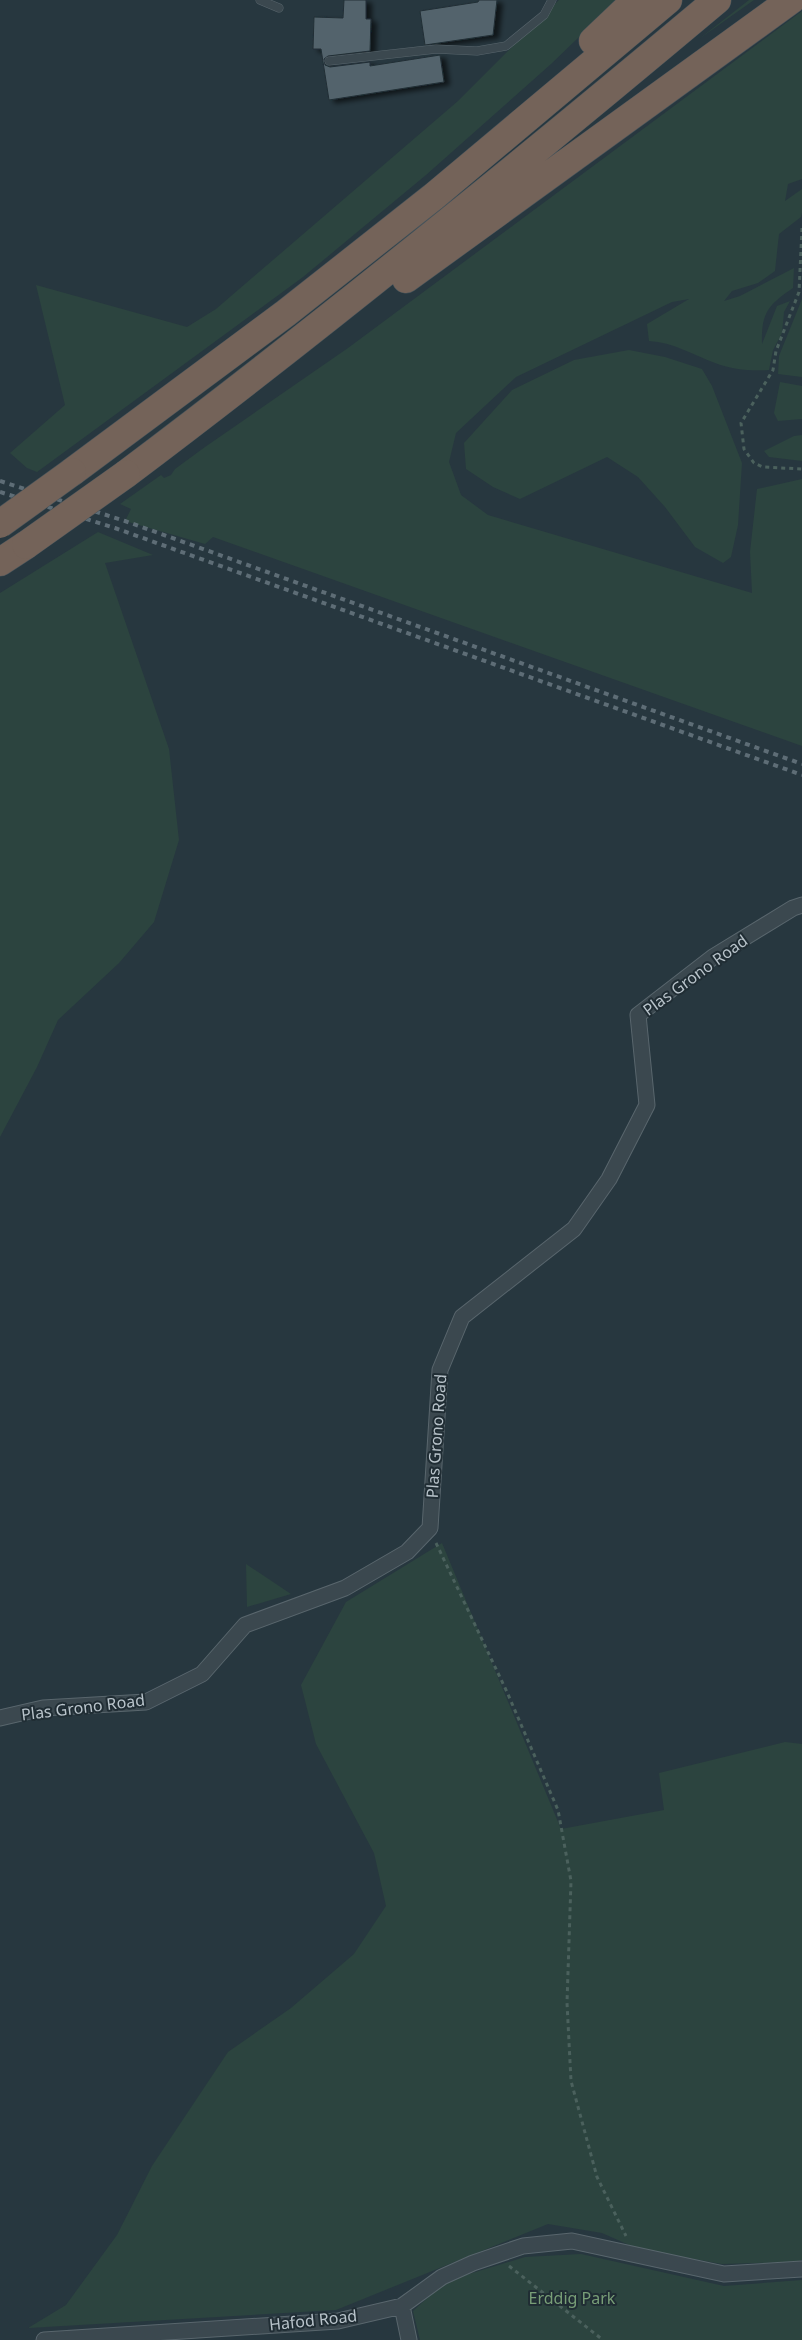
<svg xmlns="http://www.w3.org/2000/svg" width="802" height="2340" font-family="'Noto Sans',sans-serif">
<defs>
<filter id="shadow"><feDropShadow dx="5.5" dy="3" stdDeviation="2.5" flood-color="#0009"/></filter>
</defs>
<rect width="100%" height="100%" fill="#27373f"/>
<path fill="#2c443f" d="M559,0h56l-10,12 -54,52 -125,111 -123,102 -266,195 -10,-4 -17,-15 55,-48 -29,-120 151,42 29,-18 242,-208z
M749,0h5l-55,39z
M802,11v168l-14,5 -3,17 17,-12v24l-1,4 -22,17 -4,37 -17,12 -26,8 -8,10 16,-5 54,-28 -1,20c-25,17 -32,25 -31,56l15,-38 13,-5 -6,11 -2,21 -9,17 -4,20c-19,1 -35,0 -54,-7 -22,-8 -42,-21 -66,-22l-2,-17 42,-25 -17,3 -156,75 -60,56 -7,29 12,33 27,20 264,78 -2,-41 7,-63 45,-10v267l-589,-209 -8,7 -80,-23 6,-12 -11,-5 41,-29 3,3 7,-3 4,-6 30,-22 143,-99z
M802,299v78l-24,-3 1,-18z
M629,350l36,7 37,12 10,17 30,77 -4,62 -7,32 -8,6 -28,-16 -30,-40 -27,-30 -31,-20 -87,42 -27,-12 -27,-18 -2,-26 48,-53 62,-30z
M780,382l22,4v33l-24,2 -4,-8z
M802,435v26l-33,-4 -5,-6 30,-15z
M98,532l55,23 -48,8 64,186 10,91 -25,82 -35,41 -61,57 -21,47 -37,70v-544z
M442,1543l119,286 103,-19 -5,-37 126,-31 17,2v516l-7,2 -73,2 -84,-15 -36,-16 -54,-9 -212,86 -308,18 38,-23 51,-70 35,-69 76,-114 63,-44 63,-54 32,-48 -12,-53 -58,-109 -15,-59 45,-83z
M246,1564l45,30 -44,13z
M581,2254l143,32 78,-6v60h-382l-7,-29 33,-30 79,-24z"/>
<path fill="#53646c" stroke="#222f36" filter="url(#shadow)" d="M344,0h22v19h5l-1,32 -42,5 -4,3 1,6 5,2 40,-5v4l70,-11 4,27 -115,18 -8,-51h-8l1,-32 29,1z
M479,0h18l-4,35 -68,10 -5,-34 58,-9z"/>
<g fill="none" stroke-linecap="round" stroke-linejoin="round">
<g stroke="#59666d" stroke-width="9">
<path id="lane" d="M260,0l19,8
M329,61l107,-12 41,2 29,-5 38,-31 8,-15"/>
</g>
<g stroke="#59666d" stroke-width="17">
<path id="street" d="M0,1718l43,-10 103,-6 56,-28 43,-49 100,-37 62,-36 23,-24 10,-158 22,-53 112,-88 35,-50 38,-74 -9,-90 75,-58 80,-49 9,-3
M402,2306l7,34
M44,2340l294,-19 64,-15 40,-29 31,-14 50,-17 49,-5 152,33 78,-5"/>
</g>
<g stroke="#46535a" stroke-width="29">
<path id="highway" d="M593,41l43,-41
M406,279l385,-279
M72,472l214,-159 147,-116 235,-197
M126,474c202,-152 398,-312 591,-474
M0,562l26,-17"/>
</g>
<path stroke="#4b615d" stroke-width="3" stroke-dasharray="4 4" stroke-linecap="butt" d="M802,228l-3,64 -23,59 -3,19 -32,53 3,26 10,14 9,4 39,2
M436,1543l71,149 51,118 13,71 -4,122 4,78 26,96 29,59
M509,2266l94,74"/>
<use href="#lane" stroke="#3b484f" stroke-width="8"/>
<use href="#street" stroke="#3b484f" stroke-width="15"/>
<use href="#highway" stroke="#746359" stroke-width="28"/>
<path stroke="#5e6d76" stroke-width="4" stroke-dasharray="5 5" stroke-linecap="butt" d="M0,481l125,40 677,243
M0,492l115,36 687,247"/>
<g stroke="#46535a" stroke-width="29" stroke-linecap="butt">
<path id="highway-bridge" d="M0,524l72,-52
M26,545l100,-71"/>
</g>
<use href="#highway-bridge" stroke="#746359" stroke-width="28"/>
</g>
<g text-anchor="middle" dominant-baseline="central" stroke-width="4" stroke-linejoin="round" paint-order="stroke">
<g font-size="16" fill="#b8c3ca" stroke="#202d34">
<text transform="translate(695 975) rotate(-36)">Plas Grono Road</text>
<text transform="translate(436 1436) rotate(-86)">Plas Grono Road</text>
<text transform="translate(83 1707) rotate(-7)">Plas Grono Road</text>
<text transform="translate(313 2320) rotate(-6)">Hafod Road</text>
</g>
<g font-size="16" fill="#789e77" stroke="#202d34">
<text x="572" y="2298">Erddig Park</text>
</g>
</g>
</svg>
